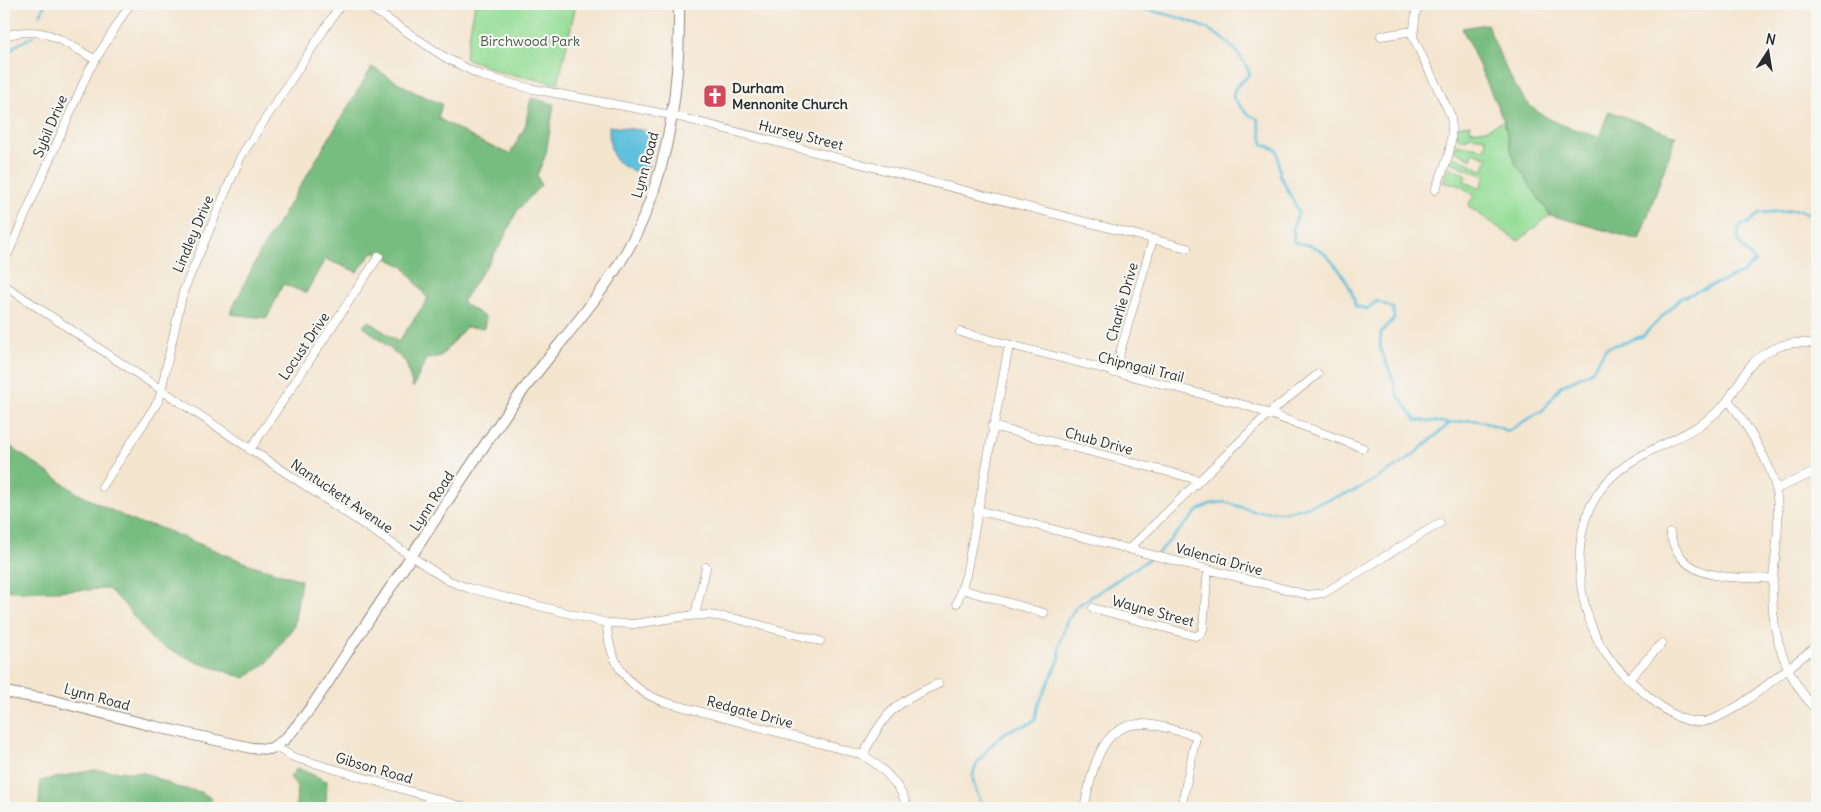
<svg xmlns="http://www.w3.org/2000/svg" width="1821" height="812" font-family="Delius,sans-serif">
<rect width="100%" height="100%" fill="#f6f6f2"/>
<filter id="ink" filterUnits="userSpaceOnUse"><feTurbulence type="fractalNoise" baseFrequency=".02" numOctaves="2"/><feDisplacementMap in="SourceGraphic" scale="10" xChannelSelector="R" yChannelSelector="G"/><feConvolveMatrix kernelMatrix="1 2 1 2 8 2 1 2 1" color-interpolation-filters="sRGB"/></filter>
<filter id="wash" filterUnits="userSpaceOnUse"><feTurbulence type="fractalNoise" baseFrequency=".0096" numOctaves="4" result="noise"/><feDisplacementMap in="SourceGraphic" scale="20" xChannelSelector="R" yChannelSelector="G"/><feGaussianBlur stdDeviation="1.12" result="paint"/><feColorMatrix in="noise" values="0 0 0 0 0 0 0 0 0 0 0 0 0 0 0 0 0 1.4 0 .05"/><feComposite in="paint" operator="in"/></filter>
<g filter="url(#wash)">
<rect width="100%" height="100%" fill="#f4e5cf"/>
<path fill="#96de98" stroke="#608462" d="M475,4h101l-18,80 -58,-12 -35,-14z
M1504,121l10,40 36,54 -32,26 -50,-35 6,-11 -15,-10 -15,-2v-4l4,-12 19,8 -3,6 16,8 5,-13 -35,-14 3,-4 3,-1 27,14 5,-13 -15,-6 -2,7 -16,-9 1,-6 29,5 1,-11 -17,-2 -2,3h-7l-3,-2v-11l13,-2 1,7 16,-2z"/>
<path fill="#78bd80" stroke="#527456" d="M1487,24c11,26 21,56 40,78 17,20 49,27 72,35l10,-26 67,25 -37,104 -89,-25 -36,-54 -10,-40 -42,-93z
M372,67l42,25 28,12 -4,14 43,24 29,12 15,-27 6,-29 23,6 -8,50 -9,21 4,10 -24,26 -16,33 -39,58 24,16 -2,10 -18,-1 -25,29 -15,3 -13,29 -7,-26 -43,-36 6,-5 29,21 30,-43 -24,-32 -30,-16 -17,21 -32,-13 -19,34 -23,-9 -16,34 -37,-4 28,-58z
M4,442l73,51 60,30 18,3 94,38 52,16 -7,46 -26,36 -23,16 -46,-15 -45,-21 -31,-39 -15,-14 -85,3 -19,-2z
M297,768l30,13 -1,19 -4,8h-26l1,-22 -7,-9z
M93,770l52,3 31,14 25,5 11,7 -6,9h-167l1,-27z"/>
<path fill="#60c1de" stroke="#467684" d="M609,126l39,5c1,14 5,32 -4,43 -30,-8 -35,-17 -35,-48z"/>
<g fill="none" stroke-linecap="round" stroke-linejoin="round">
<path stroke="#60c1de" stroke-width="2.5" d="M1120,4c49,11 109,18 130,70l-15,14 -2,9 13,16 12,6 5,25 14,6 3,25 19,37 -6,15 1,15c7,2 20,3 26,8 15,12 34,37 35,56l12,3 10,-8 16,7 1,11 -13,13 -1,16 13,31 4,15 19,26 34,3
M40,15l5,-11
M4,58l11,-12 18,-10
M1157,554l42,-44 12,-6 14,-2 28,9 28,1 19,-3 51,-17 20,-10 35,-21 44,-38 21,-3 14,2 23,9 35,-21 18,-24 31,-15 14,-23 37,-12 38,-38 61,-25 13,-11c-11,-15 -21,-16 -15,-37l9,-2 10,-10 40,-3 18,8
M982,808c0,-11 -11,-21 -9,-33 2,-14 24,-39 37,-45 9,-4 16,-3 25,-10l3,-15 22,-47 -1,-10 6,-23 11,-18 76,-50"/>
</g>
</g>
<g filter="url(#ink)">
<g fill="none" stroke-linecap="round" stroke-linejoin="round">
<g stroke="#90887d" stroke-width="9">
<path id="minor" d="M365,4l81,54 36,18 51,13 138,26 516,133
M1417,4l-4,33 38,79c3,33 -4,45 -16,74
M4,36c40,-12 57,4 90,23
M1381,36l32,-5
M4,263l85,-193 41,-66
M4,285l443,295 21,8 139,35 27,1 53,-8 21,-1 29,4 83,22
M960,332l288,74 115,42
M1817,345c-25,-7 -54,3 -70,25 -9,13 -16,29 -28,40 -38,36 -93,39 -122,85 -27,41 -20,107 3,149 11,20 30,37 48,52 15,13 33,27 53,26 30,-2 90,-58 116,-76
M1114,373l39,-134
M1728,400c16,20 44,65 48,90 5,29 0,59 -3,88 -4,51 10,96 44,133
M992,426l207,54
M250,450l129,-194
M102,487l57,-87 24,-108 58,-136 100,-152
M1776,489l41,-18
M977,510l331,85 16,-2 116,-70
M1670,533c11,51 63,43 103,46
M1129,549l139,-135 50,-40
M961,589l83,24
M957,603l9,-28 43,-230
M1093,608l102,28 6,-2 2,-5 5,-60
M695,615l11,-48
M607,623c1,38 21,67 58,79l198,53c21,13 37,29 45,53
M1629,679l33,-36
M276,747l17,10 174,51
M863,755c21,-42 31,-52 75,-71
M426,808l2,-11
M1084,808c9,-37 15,-92 69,-83 13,2 27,7 41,10l2,2 -15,71"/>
</g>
<g stroke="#90887d" stroke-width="12">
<path id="tertiary" d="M4,692l47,8 102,26 99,22 18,1 14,-9c27,-28 48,-65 70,-98 52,-76 101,-155 154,-231 45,-65 107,-123 137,-197 27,-65 35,-140 34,-210"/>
</g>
<use href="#minor" stroke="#fff" stroke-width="8"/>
<use href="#tertiary" stroke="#fff" stroke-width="10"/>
</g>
</g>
<defs>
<g id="church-square" transform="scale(1.25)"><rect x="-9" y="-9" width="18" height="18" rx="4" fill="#d1495b" stroke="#f6f6f2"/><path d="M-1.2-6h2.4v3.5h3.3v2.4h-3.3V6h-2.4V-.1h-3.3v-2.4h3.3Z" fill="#fff"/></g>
</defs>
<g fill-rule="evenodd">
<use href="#church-square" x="715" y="96"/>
</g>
<g text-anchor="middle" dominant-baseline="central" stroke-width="4.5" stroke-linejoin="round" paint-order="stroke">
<g font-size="14" fill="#465846" stroke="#f6f6f2">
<text x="530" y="41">Birchwood Park</text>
</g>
<g font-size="14" font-weight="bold" fill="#2b2b2b" stroke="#f6f6f2" text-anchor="start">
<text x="732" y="88">Durham<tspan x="732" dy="16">Mennonite Church</tspan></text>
</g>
<g font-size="14" fill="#2b2b2b" stroke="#f6f6f2">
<text transform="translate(50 126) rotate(-67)">Sybil Drive</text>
<text transform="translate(801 135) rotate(14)">Hursey Street</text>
<text transform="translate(645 165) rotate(-75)">Lynn Road</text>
<text transform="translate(193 234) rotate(-67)">Lindley Drive</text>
<text transform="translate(1122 302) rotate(-74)">Charlie Drive</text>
<text transform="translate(304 346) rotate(-56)">Locust Drive</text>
<text transform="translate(1141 367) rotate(14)">Chipngail Trail</text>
<text transform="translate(1099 441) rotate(15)">Chub Drive</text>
<text transform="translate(342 496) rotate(34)">Nantuckett Avenue</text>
<text transform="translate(432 501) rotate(-57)">Lynn Road</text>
<text transform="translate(1219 559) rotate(15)">Valencia Drive</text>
<text transform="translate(1153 611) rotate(15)">Wayne Street</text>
<text transform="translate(97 697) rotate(15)">Lynn Road</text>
<text transform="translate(750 712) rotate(15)">Redgate Drive</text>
<text transform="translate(374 768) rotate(16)">Gibson Road</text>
</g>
</g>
<rect width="1821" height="812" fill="none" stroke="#f6f6f2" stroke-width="20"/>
<g transform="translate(1768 52) rotate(12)" stroke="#f6f6f2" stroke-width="4" paint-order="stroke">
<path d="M0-4L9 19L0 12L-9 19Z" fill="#2b2b2b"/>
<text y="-8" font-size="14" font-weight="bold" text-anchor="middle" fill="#2b2b2b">N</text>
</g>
</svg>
